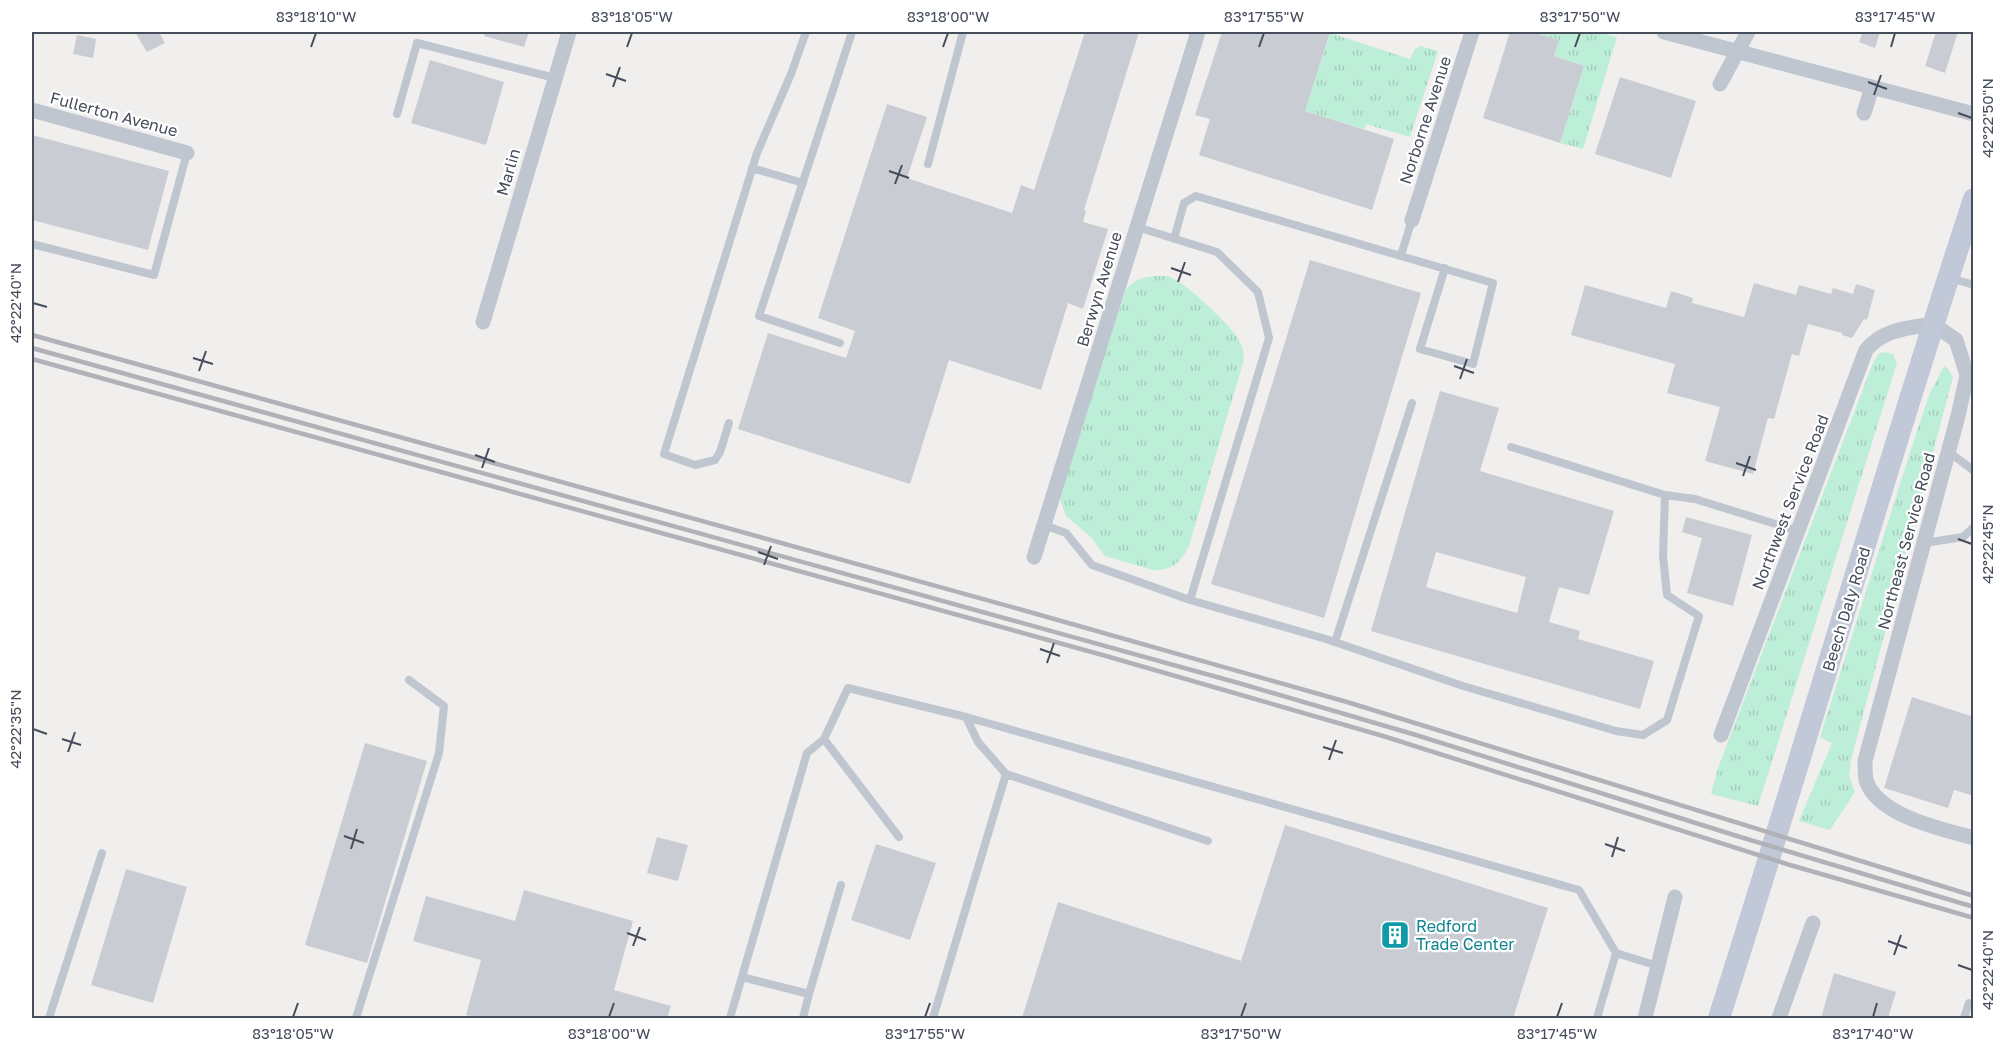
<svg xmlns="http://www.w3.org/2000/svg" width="2005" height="1050" font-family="'Golos Text',sans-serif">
<defs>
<pattern id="grass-tufts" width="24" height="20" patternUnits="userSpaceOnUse" patternTransform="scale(1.5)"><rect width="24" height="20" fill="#bdeed8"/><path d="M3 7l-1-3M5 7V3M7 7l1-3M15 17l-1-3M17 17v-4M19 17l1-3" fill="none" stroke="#a4cebc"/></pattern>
</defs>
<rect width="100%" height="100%" fill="#f1eeee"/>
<path fill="url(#grass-tufts)" d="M1532,32h64l21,5 -34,112 -23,-6 24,-77 -30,-10 5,-16z
M1330,33l80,26 5,-10 5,-3 18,5 -28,86 -44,-13 -2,5 -59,-18z
M1166,276c16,2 62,47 71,61 5,7 7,14 7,22l-55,187c-8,16 -17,25 -36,24l-48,-14 -14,-19 -25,-21 -6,-16 1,-10 65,-201c12,-13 24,-13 40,-13z
M1882,352l11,2 4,9 -139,443 -47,-12 7,-26 155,-405 5,-8z
M1944,366l4,3 5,8 -102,383 -2,16 6,16 -25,38 -31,-9 33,-78 -12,-6 95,-300 14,-42z"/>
<path fill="#caccd4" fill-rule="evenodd" d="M135,32h24l6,11 -18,9z
M485,32h44l-5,15 -40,-11z
M1085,32h54l-55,178 2,1 -3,11 25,7 -25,80 -15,-6 -27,87 -92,-30 -39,124 -172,-55 30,-96 78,25 9,-27 -37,-13 69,-214 40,13 -20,61 105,35 9,-28 13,5z
M1222,32h108l-25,79 89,28 -22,71 -173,-55 11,-36 -15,-4z
M1510,32h22l27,8 -5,16 30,10 -24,77 -77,-25z
M1863,32h17l-5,16 -16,-6z
M1936,32h22l-13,41 -20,-7z
M77,35l19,4 -3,19 -20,-4z
M430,60l74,22 -18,63 -75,-22z
M1620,77l76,24 -25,77 -76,-24z
M32,135l137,36 -21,79 -116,-30z
M1310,260l111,33 -97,325 -113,-34z
M1754,283l42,12 3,-10 32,9 2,-6 20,6 3,-10 19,6 -8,30 -3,-1 -12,19 -10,-3v-2l-34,-9 -9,32 -7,-2 -18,65 -6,-1 -15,56 -48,-13 15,-54 -53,-14 8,-29 -104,-29 14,-50 81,23 5,-17 22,7 -1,5 52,14z
M1440,391l59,17 -19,63 134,40 -25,84 -30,-8 -10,35 31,9 -2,8 76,22 -14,48 -269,-78zM1436,552l90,25 -9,36 -91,-26z
M1686,517l66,18 -19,71 -46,-13 15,-55 -20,-6z
M1912,697l62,20v79l-20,-6 -6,18 -64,-20z
M365,743l62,18 -60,202 -62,-18z
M1285,825l263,83 -35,110h-491l36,-116 183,59z
M657,837l31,8 -10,36 -31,-8z
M876,844l60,19 -26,77 -59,-20z
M126,869l61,18 -34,116 -62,-18z
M524,890l109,31 -19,69 57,16 -4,12h-190l-11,-3 15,-55 -68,-19 13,-45 89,25z
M1834,973l62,19 -8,26h-67z"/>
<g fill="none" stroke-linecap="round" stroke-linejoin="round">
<path stroke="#bfc6d0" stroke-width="8" d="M397,114l20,-71 138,35
M928,164l35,-132
M752,168l51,15
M1174,239l10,-36 12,-7 297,87 -20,81 -53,-15 25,-81
M32,244l122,31 33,-122
M1401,255l11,-35
M1950,278l24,7
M840,343l-81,-27 93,-284
M729,423l-9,29 -5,8 -20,5 -31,-11 93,-301 34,-79 15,-42
M1949,452l25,19
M1665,495l30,4 103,32
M1044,525l22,8 26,32 98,35 79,-262 -11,-46 -41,-40 -80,-25
M1924,543l39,-6 11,-10
M1190,600l136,39 137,47 153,45 27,4 24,-15 32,-104 -32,-21 -4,-39 2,-61 -154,-48
M1335,642l77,-239
M966,717l12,25 28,32 202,67
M824,739l75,98
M742,977l67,17 32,-109
M49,1018l53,-165
M356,1018l83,-265 5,-47 -35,-26
M730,1018l77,-265 17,-14 24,-51 118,29 613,173 37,63 42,13
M803,1018l6,-24
M933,1018l73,-244
M1597,1018l19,-65
M1964,1018l5,-15"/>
<path stroke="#bfc6d0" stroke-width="15" d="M1664,32l310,82
M1720,84l28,-52
M32,110l155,43
M1864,113l8,-26
M1412,220l60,-188
M483,322l86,-290
M1034,557l164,-525
M1721,735l145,-385c17,-21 43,-22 67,-26l23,16 11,35 -9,41 -93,345c0,6 0,13 1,19 11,36 76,49 108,58
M1645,1018l30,-121
M1779,1018l34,-95"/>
<path stroke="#c1c8d7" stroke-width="22" d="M1719,1018c87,-272 165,-547 255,-819"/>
<path stroke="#b0b2b8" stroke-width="4.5" d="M32,335l987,274 328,93 627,194
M32,348l1210,336 174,51 321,101 237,71
M32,359l1074,297 277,80 407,129 184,53"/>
</g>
<path fill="none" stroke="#464e5b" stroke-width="2" d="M311,47l5,-14M627,47l5,-14M943,47l5,-14M1259,47l5,-14M1575,47l5,-14M1891,47l4,-14M606,74l20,7M1868,82l19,7M613,87l7,-20M1874,95l7,-20M1958,113l14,5M889,171l20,7M895,184l7,-19M1171,268l20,7M1178,282l7,-20M33,303l14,4M193,358l20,6M1454,366l20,7M199,371l7,-20M1460,379l7,-20M475,455l20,7M1736,463l20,7M482,468l7,-20M1743,476l7,-20M1958,539l14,5M758,552l20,7M764,565l7,-19M1040,649l20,7M1047,663l7,-20M33,729l14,5M62,739l19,6M1323,747l20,6M68,752l7,-20M1329,760l7,-20M344,836l20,7M1605,844l20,7M351,849l6,-20M1612,857l6,-20M627,933l19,7M1888,941l19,7M633,946l7,-19M1894,955l7,-20M1958,965l14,5M293,1017l5,-14M609,1017l5,-14M925,1017l5,-14M1241,1017l5,-14M1557,1017l5,-14M1873,1017l4,-14"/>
<defs>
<g id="building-square" transform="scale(1.5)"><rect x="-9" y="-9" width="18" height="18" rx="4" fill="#0f9aa8" stroke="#fff"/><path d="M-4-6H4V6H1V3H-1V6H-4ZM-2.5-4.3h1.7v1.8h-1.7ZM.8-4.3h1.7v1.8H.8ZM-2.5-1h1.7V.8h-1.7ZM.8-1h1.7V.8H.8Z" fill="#fff"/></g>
</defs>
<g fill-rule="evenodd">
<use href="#building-square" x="1395" y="935"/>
</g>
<g text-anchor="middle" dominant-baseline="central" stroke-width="4.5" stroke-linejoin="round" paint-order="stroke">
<g font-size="16" fill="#464e5b" stroke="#fff">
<text transform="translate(114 114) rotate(15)">Fullerton Avenue</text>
<text transform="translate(1425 120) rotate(-72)">Norborne Avenue</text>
<text transform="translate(508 172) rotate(-74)">Marlin</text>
<text transform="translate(1099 289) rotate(-73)">Berwyn Avenue</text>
<text transform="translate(1790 502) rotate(-69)">Northwest Service Road</text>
<text transform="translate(1906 541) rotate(-75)">Northeast Service Road</text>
<text transform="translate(1846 609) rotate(-73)">Beech Daly Road</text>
</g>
<g font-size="16" fill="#0d838f" stroke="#fff" text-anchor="start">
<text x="1416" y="926">Redford<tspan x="1416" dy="18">Trade Center</tspan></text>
</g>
</g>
<rect width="2005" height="1050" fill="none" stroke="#ffffff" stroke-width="66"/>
<rect x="33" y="33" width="1939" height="984" fill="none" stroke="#464e5b" stroke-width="2"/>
<g font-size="15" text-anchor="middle" fill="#464e5b">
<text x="316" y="22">83°18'10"W</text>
<text x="632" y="22">83°18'05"W</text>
<text x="948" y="22">83°18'00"W</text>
<text x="1264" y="22">83°17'55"W</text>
<text x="1580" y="22">83°17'50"W</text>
<text x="1895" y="22">83°17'45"W</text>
<text transform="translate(1988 118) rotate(-90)" y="5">42°22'50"N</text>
<text transform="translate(16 303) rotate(-90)" y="5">42°22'40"N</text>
<text transform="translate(1988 544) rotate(-90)" y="5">42°22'45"N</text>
<text transform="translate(16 729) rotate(-90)" y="5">42°22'35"N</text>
<text transform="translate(1988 970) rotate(-90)" y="5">42°22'40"N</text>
<text x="293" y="1039">83°18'05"W</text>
<text x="609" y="1039">83°18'00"W</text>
<text x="925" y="1039">83°17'55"W</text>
<text x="1241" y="1039">83°17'50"W</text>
<text x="1557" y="1039">83°17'45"W</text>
<text x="1873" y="1039">83°17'40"W</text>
</g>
</svg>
